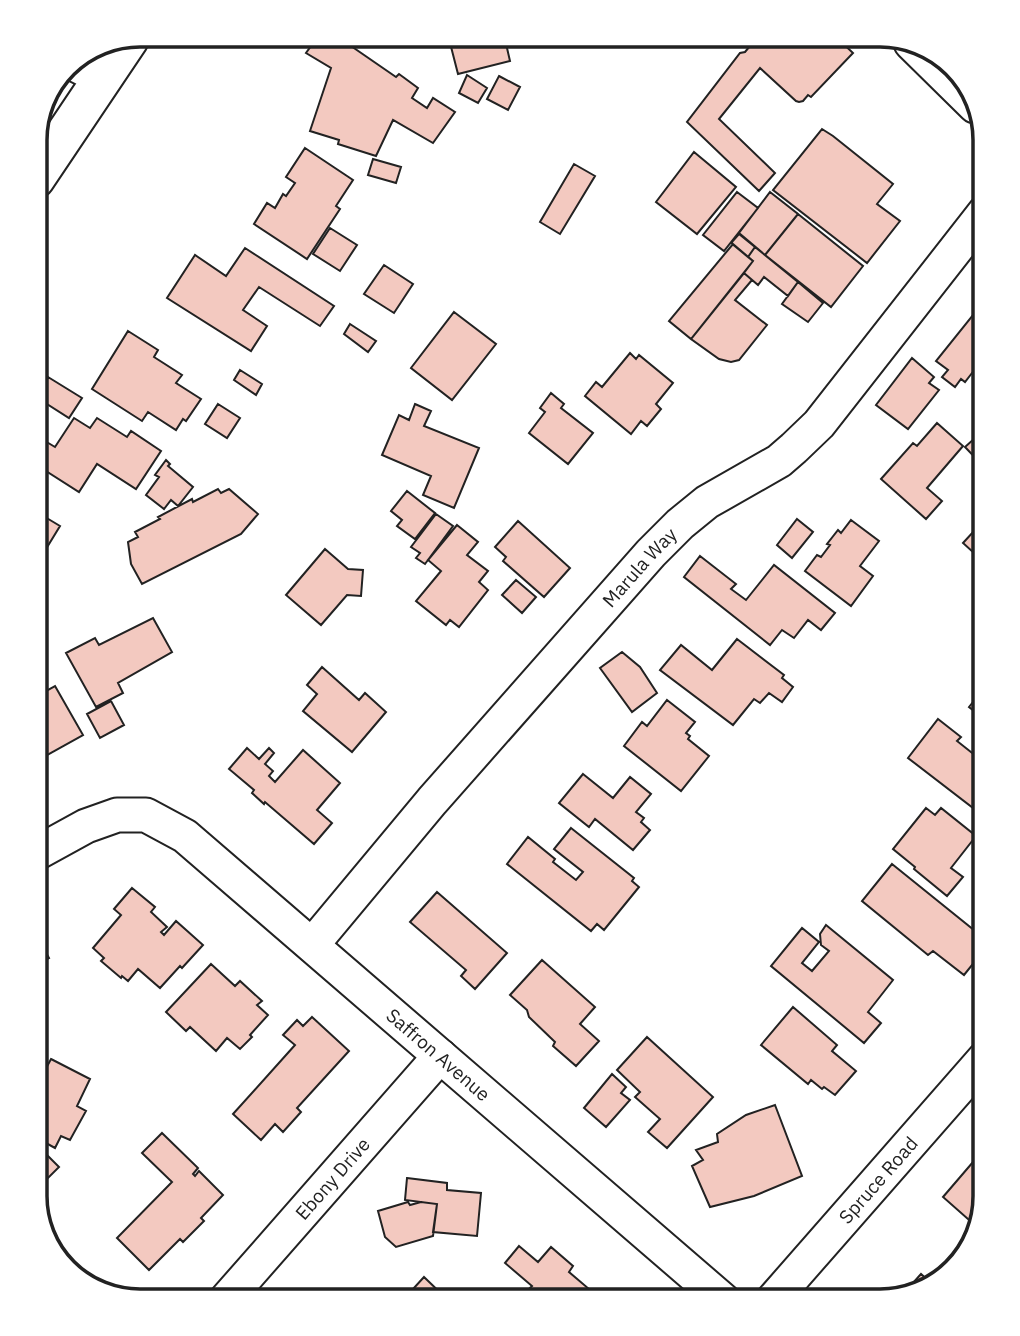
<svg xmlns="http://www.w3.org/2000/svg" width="1020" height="1336" font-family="'IBM Plex Sans',sans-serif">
<rect width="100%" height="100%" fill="#fff"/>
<path fill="#f3c9c0" stroke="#222" stroke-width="2" d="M319,35h16l61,42 3,-3 19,14 -6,10 15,10 6,-10 22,14 -22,31 -40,-23 -17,36 -38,-12 1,-4 -29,-9 21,-63 -25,-15z
M448,35h56l6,26 -52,13z
M759,35h75l19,18 -42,44 -3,-2 -5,6 -4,1 -3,-1 -36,-33 -41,51 56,54 -16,18 -72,-69 53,-69 5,-1z
M467,75l20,13 -9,15 -19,-10z
M499,76l21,11 -12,23 -21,-11z
M822,129l11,7 60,48 -16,20 23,17 -33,42 -94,-73z
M305,148l48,32 -17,26 4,3 -33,50 -53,-35 13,-21 8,5 8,-14 3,2 9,-13 -9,-6z
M694,152l42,35 -39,47 -41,-32z
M373,159l28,8 -5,16 -28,-8z
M574,164l21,12 -35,58 -20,-12z
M737,192l21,16 -34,43 -21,-16z
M770,192l28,22 -33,41 -26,-22z
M798,214l65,52 -32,41 -66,-52z
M330,228l27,17 -17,26 -27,-17z
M739,234l16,13 -7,10 -17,-14z
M733,244l20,17 -62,78 -22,-18z
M755,247l43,35 -10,14 -24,-19 -6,8 -14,-12 9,-12 -5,-4z
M245,248l89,58 -14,20 -61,-39 -16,23 24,16 -16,25 -84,-53 28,-43 31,21z
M384,265l29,19 -19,29 -30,-19z
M744,273l8,7 -17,20 32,25 -28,35 -8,2 -12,-3 -28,-20z
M798,282l25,21 -15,19 -26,-18z
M985,300v61l-2,3 2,3 -7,10 -6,-4 -7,9 -4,-3 -6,8 -13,-10 6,-7 -12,-9z
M454,312l42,32 -44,56 -41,-32z
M350,324l26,17 -8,11 -24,-18z
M128,331l30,19 -4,7 28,18 -6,8 25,16 -15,22 -3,-2 -7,11 -28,-18 -6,9 -50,-32z
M630,353l6,6 3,-4 34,28 -17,21 5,5 -14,17 -6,-5 -10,13 -46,-38 11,-14 6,5z
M912,358l22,19 -5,6 10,7 -31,39 -32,-24z
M240,370l22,14 -6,11 -22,-15z
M48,377l34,21 -13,20 -33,-21z
M551,393l13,11 -3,4 32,25 -25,31 -39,-31 16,-21 -5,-4z
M218,404l22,14 -13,20 -22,-14z
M415,404l16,7 -7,15 55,22 -25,60 -31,-13 8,-19 -49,-21 17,-40 10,5z
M74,418l16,10 7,-10 30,19 4,-6 30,20 -25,38 -39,-25 -18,28 -44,-28v-8l10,-15 10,6z
M937,423l26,23 -36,42 15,13 -16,18 -45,-40 32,-36 4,3z
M985,429v39l-20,-21z
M166,460l4,4 -2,2 25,21 -15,19 -7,-6 -7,9 -18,-14 13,-18 -4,-2z
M218,489l3,4 8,-4 29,25 -17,20 -99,50 -11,-20 -3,-22 10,-5 -3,-5 25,-13 -2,-2 34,-18 1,3z
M407,491l28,22 -20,26 -18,-13 5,-6 -11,-9z
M35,511l25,15 -25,41z
M436,514l17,12 -28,38 -9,-6 4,-5 -9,-6z
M797,519l16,13 -21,26 -15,-13z
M985,519v44l-22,-20z
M851,520l28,21 -19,25 13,10 -22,30 -46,-35 12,-16 4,2 9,-12 -3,-1 11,-14 3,3z
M518,521l52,47 -26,29 -41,-36 3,-4 -11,-10z
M457,525l21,17 -11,13 21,16 -9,11 9,8 -29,37 -9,-7 -4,5 -30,-24 25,-30 -13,-11z
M325,549l23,20 15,1 -2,26 -14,-1 -26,30 -35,-30z
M700,556l36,28 -5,5 15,11 28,-35 61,48 -14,17 -13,-10 -14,18 -12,-8 -12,15 -86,-68z
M516,580l20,17 -14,16 -20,-18z
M153,618l19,34 -54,31 5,10 -27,14 -30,-54 29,-15 4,7z
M737,639l47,36 -2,3 11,9 -11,15 -13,-9 -9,10 -6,-4 -21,26 -73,-55 21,-25 31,25z
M622,652l18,15 17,26 -25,19 -32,-44z
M322,667l37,33 6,-7 21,19 -34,40 -49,-41 14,-17 -10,-9z
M55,686l28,49 -36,20 -2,-4 -10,5v-59z
M985,687v31l-1,1 -15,-12z
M667,700l28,22 -9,11 4,3 -2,3 21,17 -28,35 -57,-45 18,-24 5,4z
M111,701l13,24 -24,13 -13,-24z
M938,719l23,18 -4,4 19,15 5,-8 4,3v42l-3,4 3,4 -8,10 -69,-53z
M247,748l12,11 10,-11 5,5 -9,11 8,7 -4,5 6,6 28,-32 37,33 -23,27 15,13 -18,21 -49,-42 -1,2 -12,-11 2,-3 -25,-21z
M583,774l30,24 17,-21 21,17 -15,18 8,6 -3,4 9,8 -17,20 -38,-31 -6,8 -30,-24z
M926,808l9,7 6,-7 35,28 -25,32 12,9 -16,19 -33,-27 1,-2 -22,-18z
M571,828l63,50 -2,3 7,6 -35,43 -7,-6 -6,7 -84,-67 21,-27 27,22 -2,3 23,18 7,-8 -29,-23z
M892,864l93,75v10l-21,26 -31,-24 -5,4 -66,-54z
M132,888l23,19 -4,5 16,15 -6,5 3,3 12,-14 27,24 -21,23 -2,-2 -20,22 -22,-19 -10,12 -6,-5 -1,2 -20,-17 3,-3 -11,-10 28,-33 -7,-6z
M437,892l70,61 -32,36 -14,-13 5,-6 -56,-48z
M826,925l67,55 -25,32 13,11 -17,20 -93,-77 31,-38 17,14 -17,21 10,8 17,-20 -8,-6 -1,-11z
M35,932l14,26 -14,7z
M542,960l53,47 -15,17 19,17 -23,25 -23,-20 2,-4 -26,-25 -2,-7 -17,-15z
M211,964l24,22 5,-5 22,20 -5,4 11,10 -18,20 2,2 -12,12 -13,-11 -11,13 -26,-24 -4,4 -20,-19z
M793,1007l44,38 -5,6 24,20 -21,24 -11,-8 -2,2 -11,-9 -3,4 -47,-39z
M312,1017l37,34 -52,57 4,4 -18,20 -8,-8 -14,16 -28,-26 62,-69 -12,-10 14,-15 6,6z
M647,1037l66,60 -46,51 -19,-16 12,-13 -25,-22 5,-5 -23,-22z
M51,1059l39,20 -13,27 9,5 -16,29 -9,-4 -6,12 -20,-11v-48z
M612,1074l14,13 -5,6 9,7 -24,27 -22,-19z
M775,1105l27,71 -48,20 -44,11 -18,-41 11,-6 -7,-10 22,-8 -1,-8 29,-19z
M162,1133l36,35 -5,6 2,2 4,-5 24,24 -22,23 3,3 -21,21 -3,-3 -31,31 -32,-32 55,-56 -30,-29z
M985,1148v49l-8,30 -34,-30z
M43,1151l16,16 -11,11 -6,-5 3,-3 -10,-10z
M407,1178l40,5v7l34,3 -4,43 -44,-4 4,-28 -32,-4z
M408,1202l2,3 11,-3 16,2 -4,32 -37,11 -11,-10 -7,-26z
M48,1239l13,13 -2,3 35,34 -7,-2 -35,-33z
M968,1239l5,4 -2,5 -33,36 -35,10 18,-20 9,8z
M519,1246l19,16 13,-15 22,19 -4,6 20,17 -5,6 7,6h-52l-12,-10 5,-5 -27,-23z
M424,1277l25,24h-47z"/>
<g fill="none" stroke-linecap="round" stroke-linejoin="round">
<g stroke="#222" stroke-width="37">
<g id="minor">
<path d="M911,43l64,63"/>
<path d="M70,62l34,17"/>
<path id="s1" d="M35,854l51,-28 31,-11h29l39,21 539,465"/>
<path id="s2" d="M312,945l120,-144 219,-248 29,-29 27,-22 72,-41 15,-13 25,-24 166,-212"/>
<path id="s3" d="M225,1301l215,-245"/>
<path id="s4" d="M772,1301l213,-243"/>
</g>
</g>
<g stroke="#222" stroke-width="42">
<path id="major" d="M35,179l94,-140"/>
</g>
<use href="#minor" stroke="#fff" stroke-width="33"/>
<use href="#major" stroke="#fff" stroke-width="38"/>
</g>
<g text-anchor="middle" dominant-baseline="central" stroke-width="5" stroke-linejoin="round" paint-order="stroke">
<g font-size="19" fill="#222" stroke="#fff">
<text stroke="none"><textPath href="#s2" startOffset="500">Marula Way</textPath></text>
<text stroke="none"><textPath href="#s1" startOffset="499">Saffron Avenue</textPath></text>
<text stroke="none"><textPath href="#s3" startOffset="163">Ebony Drive</textPath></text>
<text stroke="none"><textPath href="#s4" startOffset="161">Spruce Road</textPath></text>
</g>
</g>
<path d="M0 0H1020V1336H0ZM140 47H880A93 93 0 0 1 973 140V1196A93 93 0 0 1 880 1289H140A93 93 0 0 1 47 1196V140A93 93 0 0 1 140 47Z" fill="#fff" fill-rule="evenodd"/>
<path fill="none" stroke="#222" stroke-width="3.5" d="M140 47H880A93 93 0 0 1 973 140V1196A93 93 0 0 1 880 1289H140A93 93 0 0 1 47 1196V140A93 93 0 0 1 140 47Z"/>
</svg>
